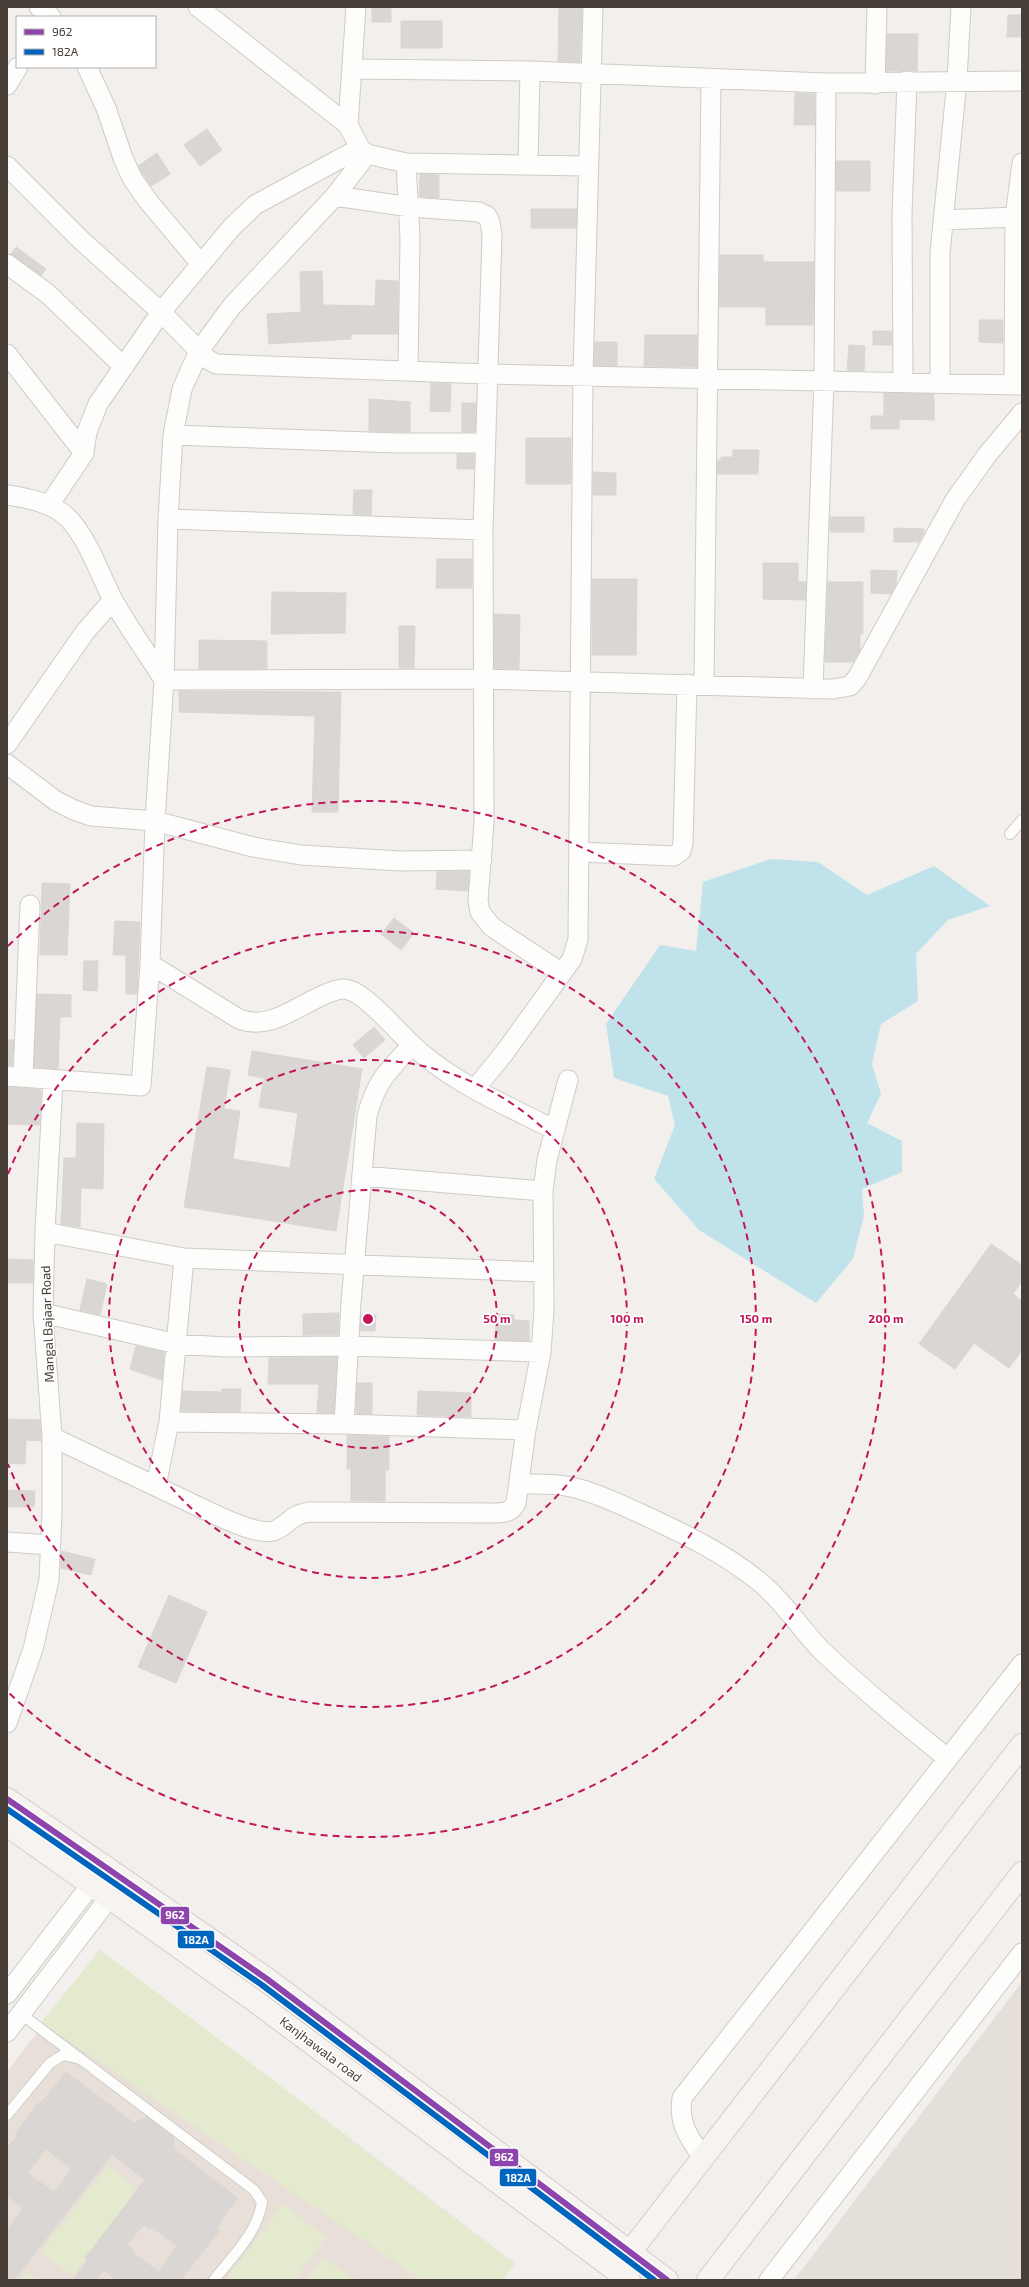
<svg xmlns="http://www.w3.org/2000/svg" width="1029" height="2287" font-family="'Exo 2',sans-serif">
<rect width="100%" height="100%" fill="#f2efec"/>
<path fill="#e5dfda" d="M1022,1982v298h-228z"/>
<path fill="#e8e0d8" d="M100,1950l415,313 -13,17h-495v-208z"/>
<path fill="#e4eace" d="M100,1950l415,313 -13,17h-80l-381,-258z
M108,2166l31,24 -66,86 -32,-24z
M283,2204l43,33 -32,43h-68z
M324,2258l31,22h-48z
M26,2272l11,8h-17z"/>
<path fill="#c0e3eb" d="M771,859l47,3 49,33 67,-29 56,40 -42,14 -32,34 2,47 -37,23 -9,40 9,30 -14,29 35,18v31l-40,17 2,27 -11,43 -37,44 -117,-73 -45,-51 21,-54 -7,-29 -54,-18 -8,-54 54,-79 36,6 7,-69z"/>
<path fill="#d9d6d3" stroke="#dad6d2" fill-rule="evenodd" d="M372,7h19v15h-19z
M559,7l23,1 -2,54 -22,-1z
M1008,15h14v22h-15z
M401,21h41v27h-41z
M887,34h31l-1,37h-31z
M795,93l20,1v31h-21z
M207,129l15,21 -22,16 -16,-21z
M157,153l13,21 -19,12 -13,-20z
M836,161h34v30h-34z
M420,174l19,1v23l-20,-1z
M531,209h46l-1,19h-45z
M16,247l30,22 -5,7 -30,-22z
M720,255h43v7h51l-1,63h-47v-18h-47z
M322,271l1,34 52,1 1,-26 22,1v53h-47v5l-82,5 -2,-30 34,-2 -1,-40z
M979,320h24v23l-24,-1z
M873,331h19v14h-19z
M645,335h52v32l-53,-1z
M595,342h22v24l-23,-1z
M849,345l16,1 -1,25 -17,-1z
M431,383l20,1 -1,28 -20,-1z
M884,393l50,1v26l-35,-1v10h-28v-13h13z
M369,399l41,3v30l-41,-1z
M462,403h14l-1,29h-13z
M526,438h45v46h-45z
M733,450h26l-1,24h-41l1,-14h3v-3h12z
M457,454h17v15h-17z
M593,472l23,1v22h-23z
M354,490h18l-1,25 -18,-1z
M830,517h34v15h-34z
M894,528l30,1v4l-5,9h-25z
M437,559h35v29h-36z
M763,563h35v19h8l-1,18 -42,-1z
M871,570l26,1 -1,13 -5,10 -20,-1z
M592,579h45l-1,76h-44z
M828,582h35v52h-3v16l-7,12h-28z
M272,592l74,1 -1,40 -74,1z
M494,614l26,1 -1,54 -25,-1z
M399,626h16l-1,42h-15z
M199,640l68,1v28h-68z
M179,691l162,1 -3,120h-26l3,-96 -136,-4z
M469,871l-1,20 -32,-2 1,-17z
M42,883l28,1 -3,71h-27z
M394,918l20,15 -13,17 -20,-16z
M115,921l25,1 -3,72h-11v-39h-13z
M84,961h14l-1,30 -14,-1z
M37,994l34,1v22h-11l-2,52 -24,-2z
M374,1027l11,13 -21,18 -11,-13z
M7,1040h7l-2,25h-5z
M252,1051l110,18 -26,162 -152,-24 23,-140 23,3 -6,39 16,2 -7,48 57,9 8,-55 -39,-6 5,-29 -16,-3z
M7,1087l34,3 -1,35 -33,-1z
M77,1123l27,1 -1,65 -22,-1 -1,39 -19,-3 3,-66h12z
M991,1244l31,21v16l-9,13 9,7v49l-13,18 -35,-25 -19,26 -36,-25z
M7,1259l26,1v23h-26z
M87,1279l20,5 -7,31 -20,-5z
M339,1313l-1,22h-35v-21z
M496,1314l18,1v5l15,1v20l-34,-1z
M361,1315h15l-1,16h-15z
M136,1346l28,6 -2,28 -32,-11z
M337,1357l-3,56h-17l2,-29h-51l1,-26z
M357,1383h15v31l-16,-1z
M222,1389h19l-1,23 -59,-1 2,-20 39,1z
M418,1391l53,2v24l-54,-2z
M7,1419l33,1 1,21 -15,-1 -1,24 -18,-1z
M347,1435l42,2v33h-4v31h-34v-32h-4z
M7,1490l28,1 -1,16h-27z
M61,1551l34,8 -4,16 -30,-7z
M169,1595l38,17 -31,71 -38,-16z
M66,2072l68,51 13,-6 27,21v11l64,49 -18,23 2,1 -6,7 3,2 -38,49h-64l-14,-10 -7,10h-23l15,-20 -3,-2 60,-78 -33,-26 -98,126h-7v-49l16,-23 -16,-12v-48l10,-12 -2,-2 23,-31 2,1zM46,2149l26,20 -18,23 -27,-19zM144,2224l6,5 2,-2 25,19 -18,26 -27,-20 2,-2 -7,-5z"/>
<g fill="none" stroke-linecap="round" stroke-linejoin="round">
<g stroke="#cecbc8" stroke-width="12">
<path id="lane" d="M1010,834l12,-14
M21,2014l233,176 8,12c-4,30 -30,55 -48,78
M7,2115l43,-52 13,-8 17,4"/>
</g>
<g stroke="#cecbc8" stroke-width="21">
<path id="street" d="M39,7l12,10
M198,7l150,118 12,23 7,6 39,9 182,3
M87,67l19,41 17,50 9,20 16,23 53,63
M353,69l177,2 296,12 196,-2
M875,84l2,-77
M7,85l11,-18
M348,125l8,-118
M406,163l4,75 -2,132
M528,165l2,-94
M7,166l75,75 79,71 46,47 9,5 272,10 534,11
M335,196l75,11 69,5 8,4 3,6 2,13 -9,295 1,293 -6,77 2,12 12,15 70,46
M943,220l72,-3
M7,264l41,30 76,73
M7,354l77,99
M903,383l-1,-169 5,-133
M940,383v-130l17,-173 4,-73
M1014,385l1,-168 7,-54
M173,435l224,8h88
M7,495c21,3 47,8 62,24 20,22 30,54 44,81 15,27 34,53 51,80l318,-1 351,10 17,-3 7,-8 98,-178 32,-45 35,-42
M49,505l35,-52 3,-21 11,-28 63,-92 71,-85 23,-22 105,-57
M168,519l315,11
M704,685l7,-606
M813,689l11,-308 2,-298
M7,744l78,-112 28,-32
M7,764l49,37 18,9 17,6 64,5 98,26 48,8 99,6 82,-1
M580,852l94,4 7,-5 2,-8 4,-159
M150,964l89,55c33,13 62,-17 92,-27 5,-2 13,-4 18,-2 16,4 47,39 59,51 40,40 96,63 145,88
M7,1076l134,10 9,-122 5,-143 9,-141 4,-161 5,-84 9,-46 17,-38 33,-45 103,-110 32,-42
M23,1077l7,-172
M475,1089l30,-37 67,-93 6,-20 5,-564 10,-368
M362,1176l181,15
M45,1232l139,26 358,14
M43,1313l134,31 48,3 123,-1 193,6
M169,1422l175,2 182,6
M344,1424l7,-121 16,-187c9,-35 21,-45 45,-71
M52,1437l164,78c14,6 48,23 62,14 14,-8 13,-14 31,-17l184,1c10,0 18,0 23,-10l10,-73 15,-78 3,-42 -1,-119 4,-31 21,-80
M519,1484c20,0 40,-1 60,5 19,5 38,14 56,22 43,20 89,41 126,72 23,19 39,45 60,67 40,38 83,73 126,108
M156,1486l13,-64 15,-164
M7,1542l43,3
M7,1723l26,-74 16,-69 3,-67v-76l-9,-124 2,-81 8,-152
M7,1994l93,-121
M7,2032l112,-147
M703,2158c-14,-21 -25,-34 -21,-60l340,-434
M769,2280l253,-327"/>
</g>
<g stroke="#d3cdc7" stroke-width="24">
<path id="secondary" d="M7,1799l260,180 400,301
M7,1825l248,176 374,279
M620,2265l402,-520
M708,2280l314,-407"/>
</g>
<use href="#lane" stroke="#fdfdfc" stroke-width="10"/>
<use href="#street" stroke="#fdfdfc" stroke-width="19"/>
<use href="#secondary" stroke="#f6f3f0" stroke-width="22"/>
<g stroke="#fff" stroke-width="9">
<path id="bus-1" d="M7,1799l260,180 400,301"/>
</g>
<g stroke="#fff" stroke-width="9">
<path id="bus-2" d="M7,1809l255,176 392,295"/>
</g>
<use href="#bus-1" stroke="#8e44ad" stroke-width="6"/>
<use href="#bus-2" stroke="#0065bd" stroke-width="6"/>
</g>
<g fill="none" stroke="#c2185b" stroke-width="2" stroke-dasharray="7 5">
<circle cx="368" cy="1319" r="129"/>
<circle cx="368" cy="1319" r="259"/>
<path d="M8 1174A388 388 0 1 1 8 1464"/>
<path d="M8 946A518 518 0 1 1 8 1692"/>
</g>
<g text-anchor="middle" dominant-baseline="central" stroke-width="3.5" stroke-linejoin="round" paint-order="stroke">
<g font-size="13" fill="#473e38" stroke="#fff">
<text transform="translate(47 1324) rotate(-92)">Mangal Bajaar Road</text>
<text transform="translate(321 2049) rotate(37)">Kanjhawala road</text>
</g>
</g>
<circle cx="368" cy="1319" r="6" fill="#c2185b" stroke="#fff" stroke-width="2"/>
<g font-size="12" text-anchor="middle" font-weight="bold" fill="#c2185b" stroke="#fff" stroke-width="3.5" stroke-linejoin="round" paint-order="stroke">
<text x="497" y="1323">50 m</text>
<text x="627" y="1323">100 m</text>
<text x="756" y="1323">150 m</text>
<text x="886" y="1323">200 m</text>
</g>
<g stroke="#fff" stroke-width="1.5">
<rect x="160" y="1906" width="30" height="19" rx="4" fill="#8e44ad"/>
<rect x="177" y="1930" width="38" height="19" rx="4" fill="#0065bd"/>
<rect x="489" y="2148" width="30" height="19" rx="4" fill="#8e44ad"/>
<rect x="499" y="2168" width="38" height="19" rx="4" fill="#0065bd"/>
</g>
<g font-size="11" text-anchor="middle" font-weight="bold" fill="#fff">
<text x="175" y="1919">962</text>
<text x="196" y="1944">182A</text>
<text x="504" y="2161">962</text>
<text x="518" y="2182">182A</text>
</g>
<rect width="1029" height="2287" fill="none" stroke="#473e38" stroke-width="16"/>
<rect x="16" y="16" width="140" height="52" fill="#ffffff" stroke="#b5b2af"/>
<rect x="24" y="29" width="20" height="6" fill="#8e44ad" stroke="#b5b2af"/>
<text x="52" y="36" font-size="12" fill="#473e38">962</text>
<rect x="24" y="49" width="20" height="6" fill="#0065bd" stroke="#b5b2af"/>
<text x="52" y="56" font-size="12" fill="#473e38">182A</text>
</svg>
